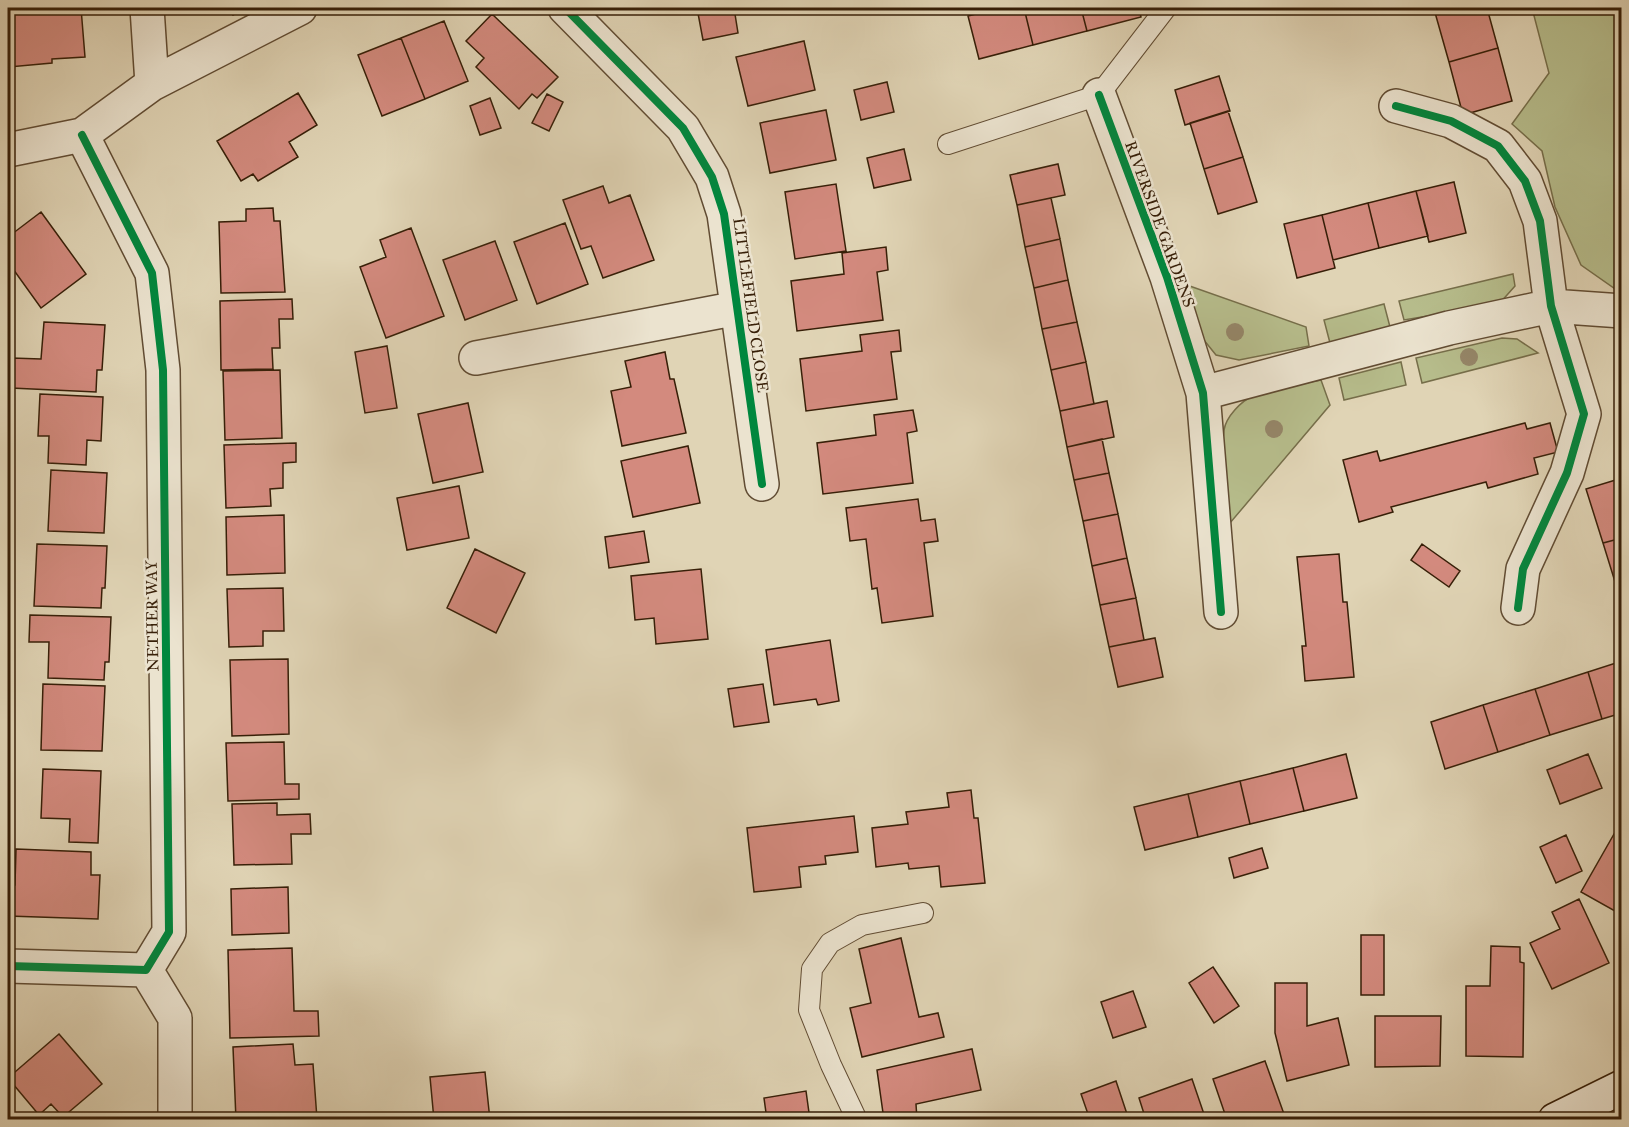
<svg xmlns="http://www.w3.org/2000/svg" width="1629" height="1127" font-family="'IM FELL Great Primer',serif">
<rect width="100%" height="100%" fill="#e0d4b5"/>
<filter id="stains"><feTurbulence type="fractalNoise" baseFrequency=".00333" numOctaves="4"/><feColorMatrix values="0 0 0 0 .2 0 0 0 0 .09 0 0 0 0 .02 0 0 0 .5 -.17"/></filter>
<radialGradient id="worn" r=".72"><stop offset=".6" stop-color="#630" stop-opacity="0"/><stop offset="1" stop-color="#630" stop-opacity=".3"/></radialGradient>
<path fill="#b6bc8b" stroke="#766e4a" stroke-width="1.5" d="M1532,8h89v285l-40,-28 -26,-58 -13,-56 -30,-27 37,-51z
M1513,274l2,12 -16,18 -95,16 -5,-19z
M1184,284l122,43 3,19 -70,14 -23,-5 -17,-21z
M1384,304l6,23 -60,16 -6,-23z
M1502,338l15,1 21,14 -116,30 -6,-25z
M1401,362l5,23 -62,15 -5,-22z
M1321,380l9,25 -100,118c-2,-25 -10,-70 -6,-93 2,-13 17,-29 29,-34 19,-8 48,-12 68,-16z"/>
<path fill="#d38a7e" stroke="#371f08" stroke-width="1.5" d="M8,8h73l4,49 -33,2v4l-43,4z
M228,8h18l-13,7z
M697,8h37l4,25 -35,7z
M999,8h25l9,37 -54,14 -11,-43z
M1024,8h57l6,23 -54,14z
M1081,8h58l2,9 -54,14z
M1439,8h48l11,40 -49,14 -15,-53z
M492,14l66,63 -21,21 -5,-4 -13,15 -43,-42 8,-9 -18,-17z
M444,21l24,60 -43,18 -24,-61z
M401,38l24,61 -43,17 -24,-61z
M804,41l11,49 -67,16 -12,-49z
M1498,48l14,53 -49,14 -14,-53z
M1219,76l11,35 -45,14 -10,-35z
M887,82l7,30 -33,8 -7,-30z
M298,93l19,32 -28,17 9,15 -40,24 -5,-7 -12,7 -24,-40z
M547,94l16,8 -14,29 -17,-8z
M490,98l11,30 -21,7 -10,-29z
M826,110l10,50 -66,13 -10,-50z
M1228,111l15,46 -39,12 -14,-46z
M904,149l7,31 -37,8 -7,-30z
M1243,157l14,45 -39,12 -14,-45z
M1058,164l7,31 -48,10 -7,-30z
M1454,182l12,51 -37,9 -13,-51z
M836,184l10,67 -51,8 -10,-67z
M603,186l6,17 21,-8 24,65 -51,18 -12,-32 -10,3 -18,-49z
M1416,191l12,45 -49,12 -11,-45z
M1051,198l9,41 -35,8 -8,-42z
M1368,203l11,45 -46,12 -11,-45z
M273,208l1,13h6l5,71 -64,1 -2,-71 27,-1v-12z
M41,212l45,62 -45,34 -33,-46v-25z
M1322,215l13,53 -38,10 -13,-54z
M565,223l23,61 -51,20 -23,-62z
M411,228l33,88 -58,22 -26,-71 26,-10 -6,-17z
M1060,239l8,41 -34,8 -9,-41z
M495,241l22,59 -52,20 -22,-60z
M886,247l2,23 -11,2 6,48 -86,11 -6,-50 53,-7 -2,-21z
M1068,280l9,42 -35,7 -8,-41z
M292,299l1,20h-14l1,29h-8l1,21 -52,1 -1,-69z
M44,322l61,3 -3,45h-5l-1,22 -85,-4 1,-30 29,1z
M1077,322l9,40 -35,8 -9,-41z
M899,330l2,21 -10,1 6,47 -91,12 -6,-52 62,-8 -2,-16z
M387,346l10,62 -32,5 -10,-61z
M665,352l5,27h4l12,54 -64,13 -11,-55 20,-4 -6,-26z
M1086,362l8,42 -34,7 -9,-41z
M280,370l2,68 -57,2 -2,-69z
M40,394l63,3 -2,44 -14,-1 -1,25 -38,-2 1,-27h-11z
M1107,401l7,36 -47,10 -7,-36z
M468,403l15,69 -50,11 -15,-69z
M913,410l4,21 -10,2 6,50 -90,11 -6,-51 59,-8 -2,-20z
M1525,423l2,6 23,-6 8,29 -24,6 4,16 -50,14 -2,-6 -95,25 2,5 -34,10 -16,-62 34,-9 3,10z
M1102,439l7,34 -35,7 -7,-33z
M296,443v19l-13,1v25l-13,1 1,17 -45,2 -2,-63z
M688,446l12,57 -67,14 -12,-56z
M51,470l56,3 -3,60 -56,-2z
M1109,473l9,41 -35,7 -9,-41z
M1622,478v60l-19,5 -17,-54z
M459,486l10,52 -62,12 -10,-52z
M918,499l3,22 14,-2 3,22 -14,2 9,73 -51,7 -5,-35 -5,1 -6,-50 -16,2 -4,-33z
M1118,514l9,44 -35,8 -9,-45z
M284,515l1,58 -58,2 -1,-58z
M644,531l5,31 -40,6 -4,-31z
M1622,538v60h-2l-17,-55z
M37,544l70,2 -2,42h-3l-1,20 -67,-2z
M1422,544l38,27 -11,16 -38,-27z
M475,549l50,24 -29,60 -49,-25z
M1339,554l4,48h4l7,75 -49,4 -3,-35h4l-9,-89z
M1127,558l9,40 -36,7 -8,-39z
M701,569l7,70 -52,5 -2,-26 -19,2 -4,-44z
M283,588l1,43h-21v15l-34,1 -2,-58z
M1136,598l8,42 -35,7 -9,-42z
M30,615l81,2 -2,45h-4l-1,18 -56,-2 1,-36h-20z
M1155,638l8,39 -45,10 -9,-40z
M830,640l9,61 -21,4 -2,-6 -42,6 -8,-55z
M288,659l1,75 -57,2 -2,-76z
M1622,661v52l-20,6 -14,-47z
M1588,672l14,47 -52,16 -15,-46z
M43,684l62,2 -3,65 -61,-1z
M763,684l6,38 -35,5 -6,-38z
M1535,689l15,46 -52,17 -15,-47z
M1483,705l15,47 -53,17 -14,-47z
M284,742l1,42h14v15l-71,2 -2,-58z
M1346,754l11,44 -53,13 -11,-43z
M1588,754l14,34 -42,16 -13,-34z
M1293,768l11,43 -54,13 -10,-43z
M43,769l58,2 -3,72 -29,-1 1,-23 -29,-1z
M1240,781l10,43 -52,13 -10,-43z
M971,790l3,28h4l7,65 -44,4 -2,-21 -30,3 -1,-6 -32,4 -4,-39 36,-4 -2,-12 43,-5 -2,-14z
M1188,794l10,43 -53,13 -11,-43z
M277,803v12l33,-1 1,20h-20l1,30 -58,1 -2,-61z
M854,816l4,36 -33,4 1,8 -27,3 2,20 -47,5 -7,-64z
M1622,820v95l-41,-23z
M1566,835l16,36 -26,12 -16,-36z
M1262,848l6,20 -34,10 -5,-20z
M16,849l75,3v23h9l-2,44 -90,-3v-32l7,1z
M288,887l1,46 -57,2 -1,-46z
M1579,899l30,64 -57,26 -22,-46 30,-14 -8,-17z
M1361,935h23v60h-23z
M901,938l18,79 19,-4 6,24 -82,20 -12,-49 21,-5 -12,-54z
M1491,946l29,1v15l4,1 -1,94 -57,-1v-70h24z
M292,948l2,63h24l1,25 -89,2 -2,-88z
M1213,967l26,39 -25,17 -25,-40z
M1275,983h32v43l31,-8 11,47 -62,16 -12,-48z
M1133,991l13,36 -33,11 -12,-36z
M1375,1016h66l-1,50 -65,1z
M59,1034l43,50 -39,33 -12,-13 -12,11 -31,-37z
M293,1044l2,21 18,-1 4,55 -81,1 -3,-73z
M972,1049l9,41 -65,14 1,16h-33l-7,-50z
M1265,1061l19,53 -16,6h-41l-14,-41z
M485,1072l5,48h-56l-4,-43z
M1192,1079l14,41h-60l-7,-22z
M1116,1081l13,39h-56l15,-6 -7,-20z
M806,1091l4,29h-43l-3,-22z"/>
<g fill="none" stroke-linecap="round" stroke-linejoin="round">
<g stroke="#614c33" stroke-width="22">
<path id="lane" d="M948,144l151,-49 67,-87
M857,1120l-26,-55 -22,-55 3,-41 18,-26 32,-18 61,-12"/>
</g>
<g stroke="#614c33" stroke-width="36">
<path id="street" d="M147,8l5,76
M565,8l118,120 29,49 12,37 38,270
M1099,95l68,182 36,116 18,219
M1396,106l55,15 47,25 27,35 15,40 11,85 33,108 -17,59 -44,96 -5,39
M8,150l74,-15 70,-51 148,-76
M476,358l262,-50
M1203,393l246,-65 102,-22 71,5
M8,966l138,4 23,-38 -6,-562 -11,-97 -70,-138
M146,970l29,48v102"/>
</g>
<g stroke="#371f08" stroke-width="36">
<path id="secondary" d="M1555,1120l67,-33"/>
</g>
<use href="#lane" stroke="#ebe3cf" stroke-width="20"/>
<use href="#street" stroke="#ebe3cf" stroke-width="33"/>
<use href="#secondary" stroke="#ebe3cf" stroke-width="33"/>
<g stroke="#ebe3cf" stroke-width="11">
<path id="cycleway" d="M565,8l118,120 29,49 12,37 38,270
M1099,95l68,182 36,116 18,219
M1396,106l55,15 47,25 27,35 15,40 11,85 33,108 -17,59 -44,96 -5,39
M8,966l138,4 23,-38 -6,-562 -11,-97 -70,-138"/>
</g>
<use href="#cycleway" stroke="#00873e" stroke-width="8"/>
</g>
<g fill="#958668">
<circle cx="1235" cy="332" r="9"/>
<circle cx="1469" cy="357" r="9"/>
<circle cx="1274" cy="429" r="9"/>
</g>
<g text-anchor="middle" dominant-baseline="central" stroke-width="5" stroke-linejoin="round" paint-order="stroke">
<g font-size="16" fill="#371f08" stroke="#ebe3cf">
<text transform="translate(1160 224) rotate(70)">RIVERSIDE GARDENS</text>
<text transform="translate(751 305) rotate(82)">LITTLEFIELD CLOSE</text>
<text transform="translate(152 616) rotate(-91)">NETHER WAY</text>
</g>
</g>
<rect width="1629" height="1127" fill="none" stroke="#e0d4b5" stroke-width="30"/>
<rect x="9" y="9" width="1611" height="1109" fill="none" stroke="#371f08" stroke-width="3"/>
<rect x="15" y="15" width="1599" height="1097" fill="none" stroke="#371f08" stroke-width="1.5"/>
<rect width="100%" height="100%" filter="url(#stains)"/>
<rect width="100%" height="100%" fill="url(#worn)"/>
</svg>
